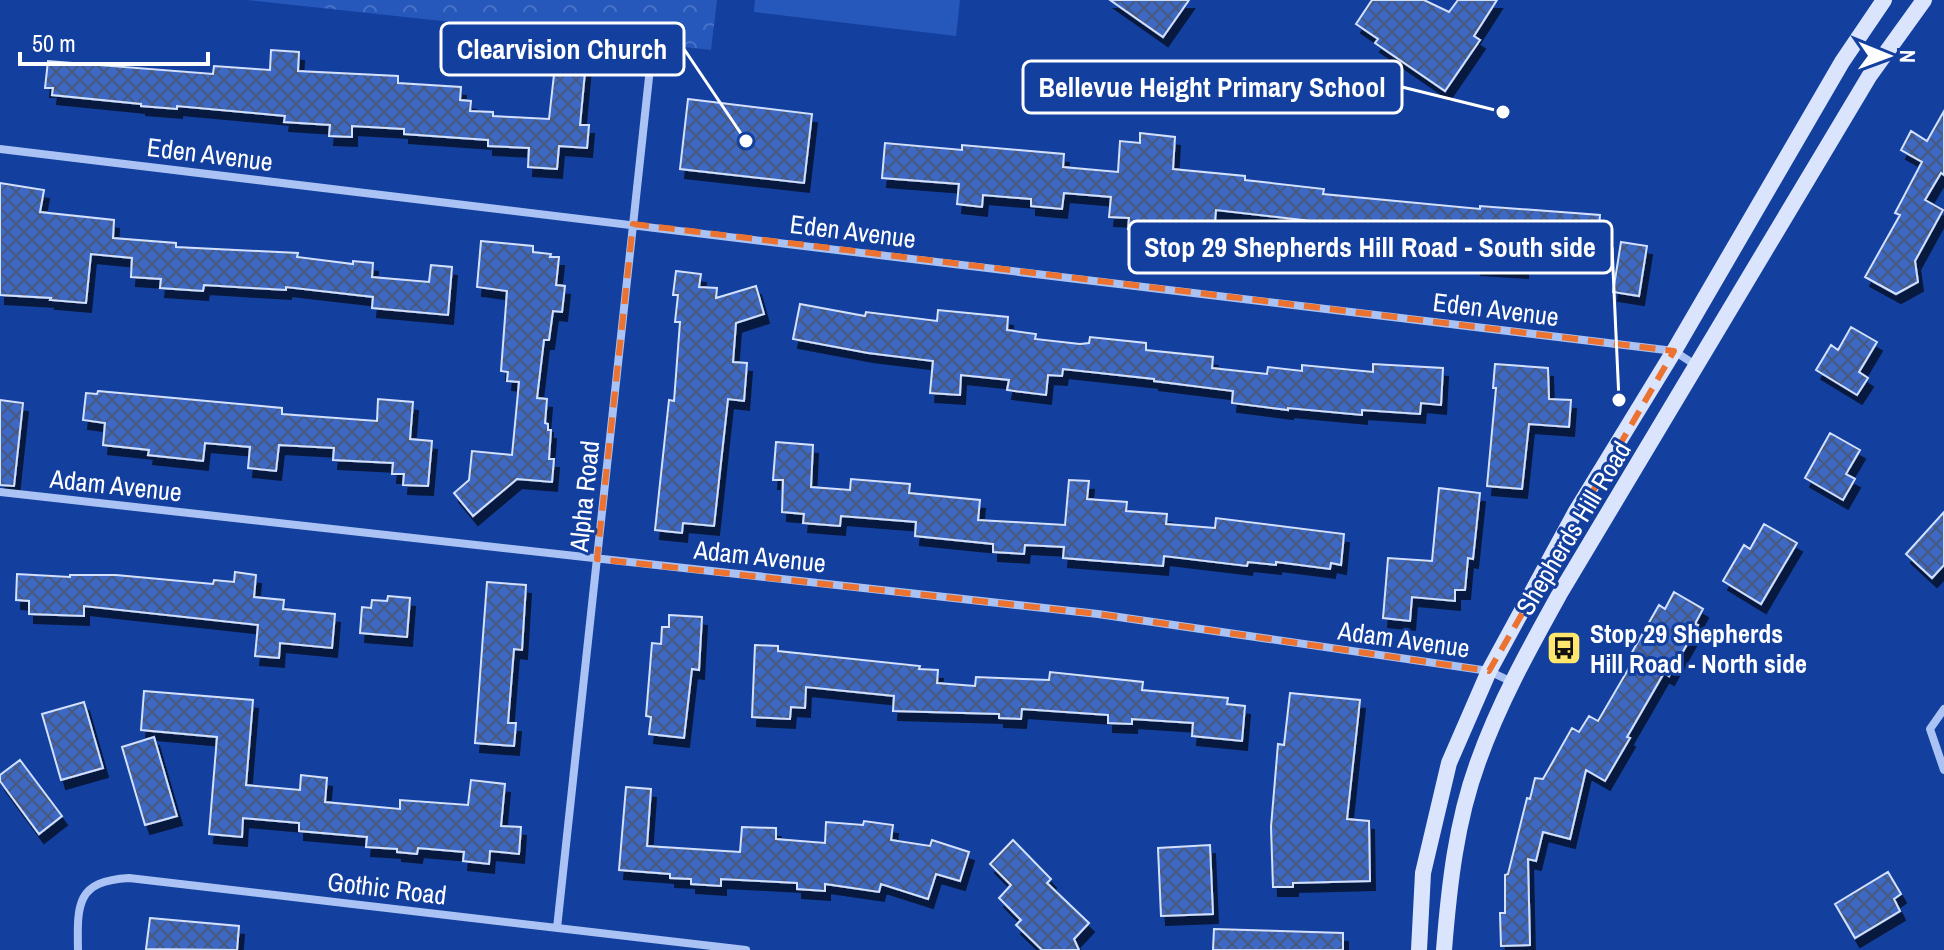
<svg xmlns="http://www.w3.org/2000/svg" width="1944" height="950" font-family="'Archivo Narrow',sans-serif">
<defs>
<pattern id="park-crowns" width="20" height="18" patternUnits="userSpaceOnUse" patternTransform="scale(2)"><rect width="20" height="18" fill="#2658bc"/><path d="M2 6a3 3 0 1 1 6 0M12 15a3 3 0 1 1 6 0" fill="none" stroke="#4771c6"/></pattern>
<pattern id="building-cross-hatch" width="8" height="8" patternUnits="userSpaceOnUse" patternTransform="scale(2)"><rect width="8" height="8" fill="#3c69c5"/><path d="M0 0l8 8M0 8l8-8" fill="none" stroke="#46587c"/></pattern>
<filter id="shadow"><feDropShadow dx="5" dy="9" stdDeviation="0" flood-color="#0009"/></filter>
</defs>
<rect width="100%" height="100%" fill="#133f9e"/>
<path fill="url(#park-crowns)" d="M247,0h470l-6,50z"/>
<path fill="#2658bc" d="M755,0h205l-4,36 -202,-24z"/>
<path fill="url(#building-cross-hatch)" stroke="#d3e1fe" stroke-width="2" filter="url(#shadow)" d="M1110,0h79l-26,37z
M1372,0h52l25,12 9,-12h39l-23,36 6,4 -35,51 -70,-48 3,-4 -22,-15z
M557,48l30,3 -7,74h9l-2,23 -28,-2 -2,23 -29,-2 1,-19 -41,-2v-6l-84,-6v-5l-52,-3v11l-23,-1 1,-11 -46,-3 1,-6 -108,-10v3l-36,-3v-2l-89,-9 1,-7h-8l3,-27 165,13 1,-8 56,4 1,-20 28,2 -1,19 100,5v7l63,4 -1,13 11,1 -1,10 23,1v4l56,3z
M688,99l124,15 -8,69 -124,-14z
M1944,111v64l-3,-2 -16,27 18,10 -28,51 3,21 -22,12 -31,-17 35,-62 -5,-2 27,-51 -21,-12 10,-19 16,10z
M1140,133l35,4 -2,32 72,7v4l79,9 -1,5 157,15v-3l120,9 -2,28 -73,-3 -2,29 -47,-3 2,-19 -75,-7 1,-8 -188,-22 -2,24 -60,-6v3l-26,-2 1,-11 -20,-1 2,-20 -47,-4 -2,16 -31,-3v-7l-48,-4 -1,12 -25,-3 2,-20 -77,-6 3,-35 77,7v-5l102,9 -1,13 55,5 2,-31 20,2z
M0,183l44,7 -4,22 74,8 -1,18 63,5v4l122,6 -1,4 56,7v-3l20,2 -1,14 57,5 2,-17 21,2 -4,48 -76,-7 1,-11 -87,-10v3l-82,-5 -1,6 -43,-3 1,-9 -30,-2 1,-19 -41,-4 -5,49 -36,-3 1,-2 -51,-3z
M481,241l52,5v6l18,2 -1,3h9l-3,28 9,1 -3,26 -9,-1 -4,29h-5l-7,58 10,1 -2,24 3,1v6h3l-2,29h5l-2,23 -35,-3 -44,37 -19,-23 15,-13 3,-29 40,4 7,-73 -12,-1 1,-9 -7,-1 6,-80 -30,-4z
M1621,242l26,4 -8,50 -26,-4z
M676,271l25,3 -2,13 18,1 -1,10 40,-12 8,28 -28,9 -3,39 14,1 -3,38 -16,-2 -14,127 -31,-3 -1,10 -27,-3 14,-130 5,1 6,-79h-5l3,-27h-5z
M800,304l65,12 1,-4 71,9 1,-11 70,7 -1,13 29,4 -1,5 45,5 9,-1 1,-6 56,6v7l67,7 -1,11 55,6 1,-7 34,4v-6l71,7v-8l70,4 -2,37 -20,-2 -1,11 -58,-4v5l-74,-7v2l-56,-7 1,-12 -79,-10v-2l-91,-10 -1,7 -14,-1 -2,20 -39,-5 2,-10 -48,-5 -1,20 -30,-2 3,-32 -65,-8 -75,-14z
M1851,327l26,15 -18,30 9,6 -11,17 -41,-25 15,-25 7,5z
M1495,364l53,4 1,31 22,1 -2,27 -40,-3 -7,65 -35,-3 9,-98h-3z
M98,391l184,17v6l95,7 1,-22 35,3 -3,37 22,2 -4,45 -25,-1 1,-11h-12l1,-11 -60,-3 1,-12 -55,-3 -3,26 -28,-3 2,-21 -45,-4 -2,18 -55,-6 1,-5 -46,-5 2,-22 -22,-3 3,-27 11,1z
M0,400l23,3 -9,83 -14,-1z
M1830,433l30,17 -14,24 9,5 -12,21 -38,-22z
M776,442l37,3 -2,42 39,3 1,-11 59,5 -1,9 71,7 -2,20 87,5 4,-45 20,1 -2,18 40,3 -1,9 41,3 -1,10 49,4 1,-10 128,16 -3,31 -10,-2 -1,6 -54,-7v3l-28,-3 -1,4 -83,-10 -1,10 -100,-8 1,-11 -39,-2 -1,9 -31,-2v-8l-78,-8 1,-14 -75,-6 -1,10 -37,-3 1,-9 -22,-2 1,-32h-10z
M1439,488l41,5 -7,66 -5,-1 -3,32h-10v11l-43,-4 -2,24 -27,-3 5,-60 44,3z
M1944,512v53l-12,13 -26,-24z
M1764,524l33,19 -36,61 -38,-23 21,-36 6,4z
M235,572l21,3 -2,22 30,3 -1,9 52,5 -3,34 -52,-5 -1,15 -24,-2 3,-31 -174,-19v10l-55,-2v-13l-13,-1 1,-26 53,3v-2h46l97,9 1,-4 20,2z
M487,582l39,3 -4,65 -8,-1 -6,74h8l-2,23 -39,-3z
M1674,592l29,17 -8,15 3,1 -29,51 -5,-3 -37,64 3,1 -25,43 -19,-11 -16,69 -27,-7 -7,29 -8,-2 2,86 -29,1 -1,-33h5v-38l3,-1 19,-76 3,1 5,-21 8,1 29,-51 7,4 10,-16 9,5 38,-65 -5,-2 28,-49 6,4z
M388,596l22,2 -3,39 -47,-4 2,-26 9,1 1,-8 15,1z
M669,615l33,2 -3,53 -7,-1 -8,69 -35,-4 2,-17 -5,-1 6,-73 9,1 1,-17h7z
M755,645l23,1v5l142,15 -1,3 19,1 -1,13 38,3 1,-9 73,3 1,-8 93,10 -1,8 86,8 -1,6 18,2 -3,35 -50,-5 1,-13 -61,-4v5l-24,-1v-8l-86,-6 -1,10 -22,-1v-4l-106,-3 1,-15 -88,-9 -1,21 -14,-1 -1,12 -38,-2z
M144,691l109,9 -7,85 54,5 1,-15 26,3 -2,24 75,7v-9l68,5 3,-25 34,4 -4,42 20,1 -2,27 -29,-3 -1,13 -26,-3 1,-9 -46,-4 -1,6 -20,-2v-3l-31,-2 1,-10 -68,-6v-8l-56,-5 -1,19 -33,-3 8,-97 -76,-7z
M1290,693l70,7 -13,119 22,2 1,60 -77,2v4h-20l-2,-60 7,-83 6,1z
M84,702l19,66 -42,12 -19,-66z
M154,737l23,79 -32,9 -23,-78z
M20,760l42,56 -23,18 -39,-53v-6z
M626,787l25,2 -4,57 93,6 2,-25 34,1v11l49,4 1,-21 37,3 1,-4 29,4 -2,15 39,6 2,-6 37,12 -9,29 -24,-7 -8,25 -47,-15 -2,8 -54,-8v7l-28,-2v-6l-76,-4v7l-30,-2v-5l-21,-1v-4l-51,-4z
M1013,840l38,39 -4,4 42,40 -15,16 5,11h-37l-26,-25 5,-5 -22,-22 12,-13 -21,-21z
M1210,845l3,69 -52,2 -3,-68z
M1888,872l13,22 -7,5 6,12 -45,27 -20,-34z
M150,918l89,8 -2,24 -91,-1z
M1214,929l129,4v17h-130z"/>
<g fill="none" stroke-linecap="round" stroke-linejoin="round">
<path stroke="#aac3f4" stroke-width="8" d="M0,149l1674,202 23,15
M0,492l1098,122 391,57 23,11
M1944,709l-14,20 14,41
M557,928l93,-860
M78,950c-1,-47 -1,-69 51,-72l617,72"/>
<path stroke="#dae5fd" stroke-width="16" d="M1419,950l4,-77 26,-110 40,-92 86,-158 99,-162 168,-289 42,-62
M1444,950c5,-63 12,-128 34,-188 21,-59 51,-113 81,-167l311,-520 54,-75"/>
</g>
<path fill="none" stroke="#eb7230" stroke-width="6" stroke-dasharray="16 10" stroke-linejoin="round" d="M633,224l1041,127 -185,320 -391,-57 -501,-55z"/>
<defs>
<g id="bus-square" transform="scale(1.8)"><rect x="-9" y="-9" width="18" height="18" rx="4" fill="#ffe66d" stroke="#133f9e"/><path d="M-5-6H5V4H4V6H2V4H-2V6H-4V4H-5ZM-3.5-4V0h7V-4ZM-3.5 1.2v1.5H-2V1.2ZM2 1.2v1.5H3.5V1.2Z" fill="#111"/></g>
</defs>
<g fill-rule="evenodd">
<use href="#bus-square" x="1564" y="648"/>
</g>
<g text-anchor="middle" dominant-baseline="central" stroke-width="6" stroke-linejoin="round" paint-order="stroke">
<g font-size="26" fill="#fff" stroke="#133f9e">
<text transform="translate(210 154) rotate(7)">Eden Avenue</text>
<text transform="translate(853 231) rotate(7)">Eden Avenue</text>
<text transform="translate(1496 309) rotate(7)">Eden Avenue</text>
<text transform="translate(116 485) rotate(6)">Adam Avenue</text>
<text transform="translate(584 496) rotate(-84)">Alpha Road</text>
<text transform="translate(1573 528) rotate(-59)">Shepherds Hill Road</text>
<text transform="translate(760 556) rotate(6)">Adam Avenue</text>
<text transform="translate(1404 639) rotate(8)">Adam Avenue</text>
<text transform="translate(387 888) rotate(7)">Gothic Road</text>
</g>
<g font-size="26" font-weight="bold" fill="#fff" stroke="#133f9e" text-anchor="start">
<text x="1590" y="633">Stop 29 Shepherds<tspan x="1590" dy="30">Hill Road - North side</tspan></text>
</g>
</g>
<path fill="none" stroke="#fff" stroke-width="3" d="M746 141L684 49M1503 112L1402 87M1619 400L1612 247"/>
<g fill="#fff" stroke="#133f9e" stroke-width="3">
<circle cx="746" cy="141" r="8"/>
<circle cx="1503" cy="112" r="8"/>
<circle cx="1619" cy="400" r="8"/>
</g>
<g fill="#133f9e" stroke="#fff" stroke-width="3">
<rect x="441" y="23" width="243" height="52" rx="8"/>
<rect x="1023" y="61" width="379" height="52" rx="8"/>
<rect x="1129" y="221" width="483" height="52" rx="8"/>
</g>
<g font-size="28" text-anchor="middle" font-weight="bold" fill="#fff">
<text x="562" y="59">Clearvision Church</text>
<text x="1212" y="97">Bellevue Height Primary School</text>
<text x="1370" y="257">Stop 29 Shepherds Hill Road - South side</text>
</g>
<g transform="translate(1888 56) rotate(91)" stroke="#133f9e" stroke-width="6" paint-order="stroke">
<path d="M0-6L14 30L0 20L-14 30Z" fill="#ffffff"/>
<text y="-12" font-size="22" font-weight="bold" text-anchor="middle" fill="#ffffff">N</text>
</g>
<path d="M20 52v12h188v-12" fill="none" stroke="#ffffff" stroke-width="4"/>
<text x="32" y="52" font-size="24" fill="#ffffff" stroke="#133f9e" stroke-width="6" paint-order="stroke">50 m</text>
</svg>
